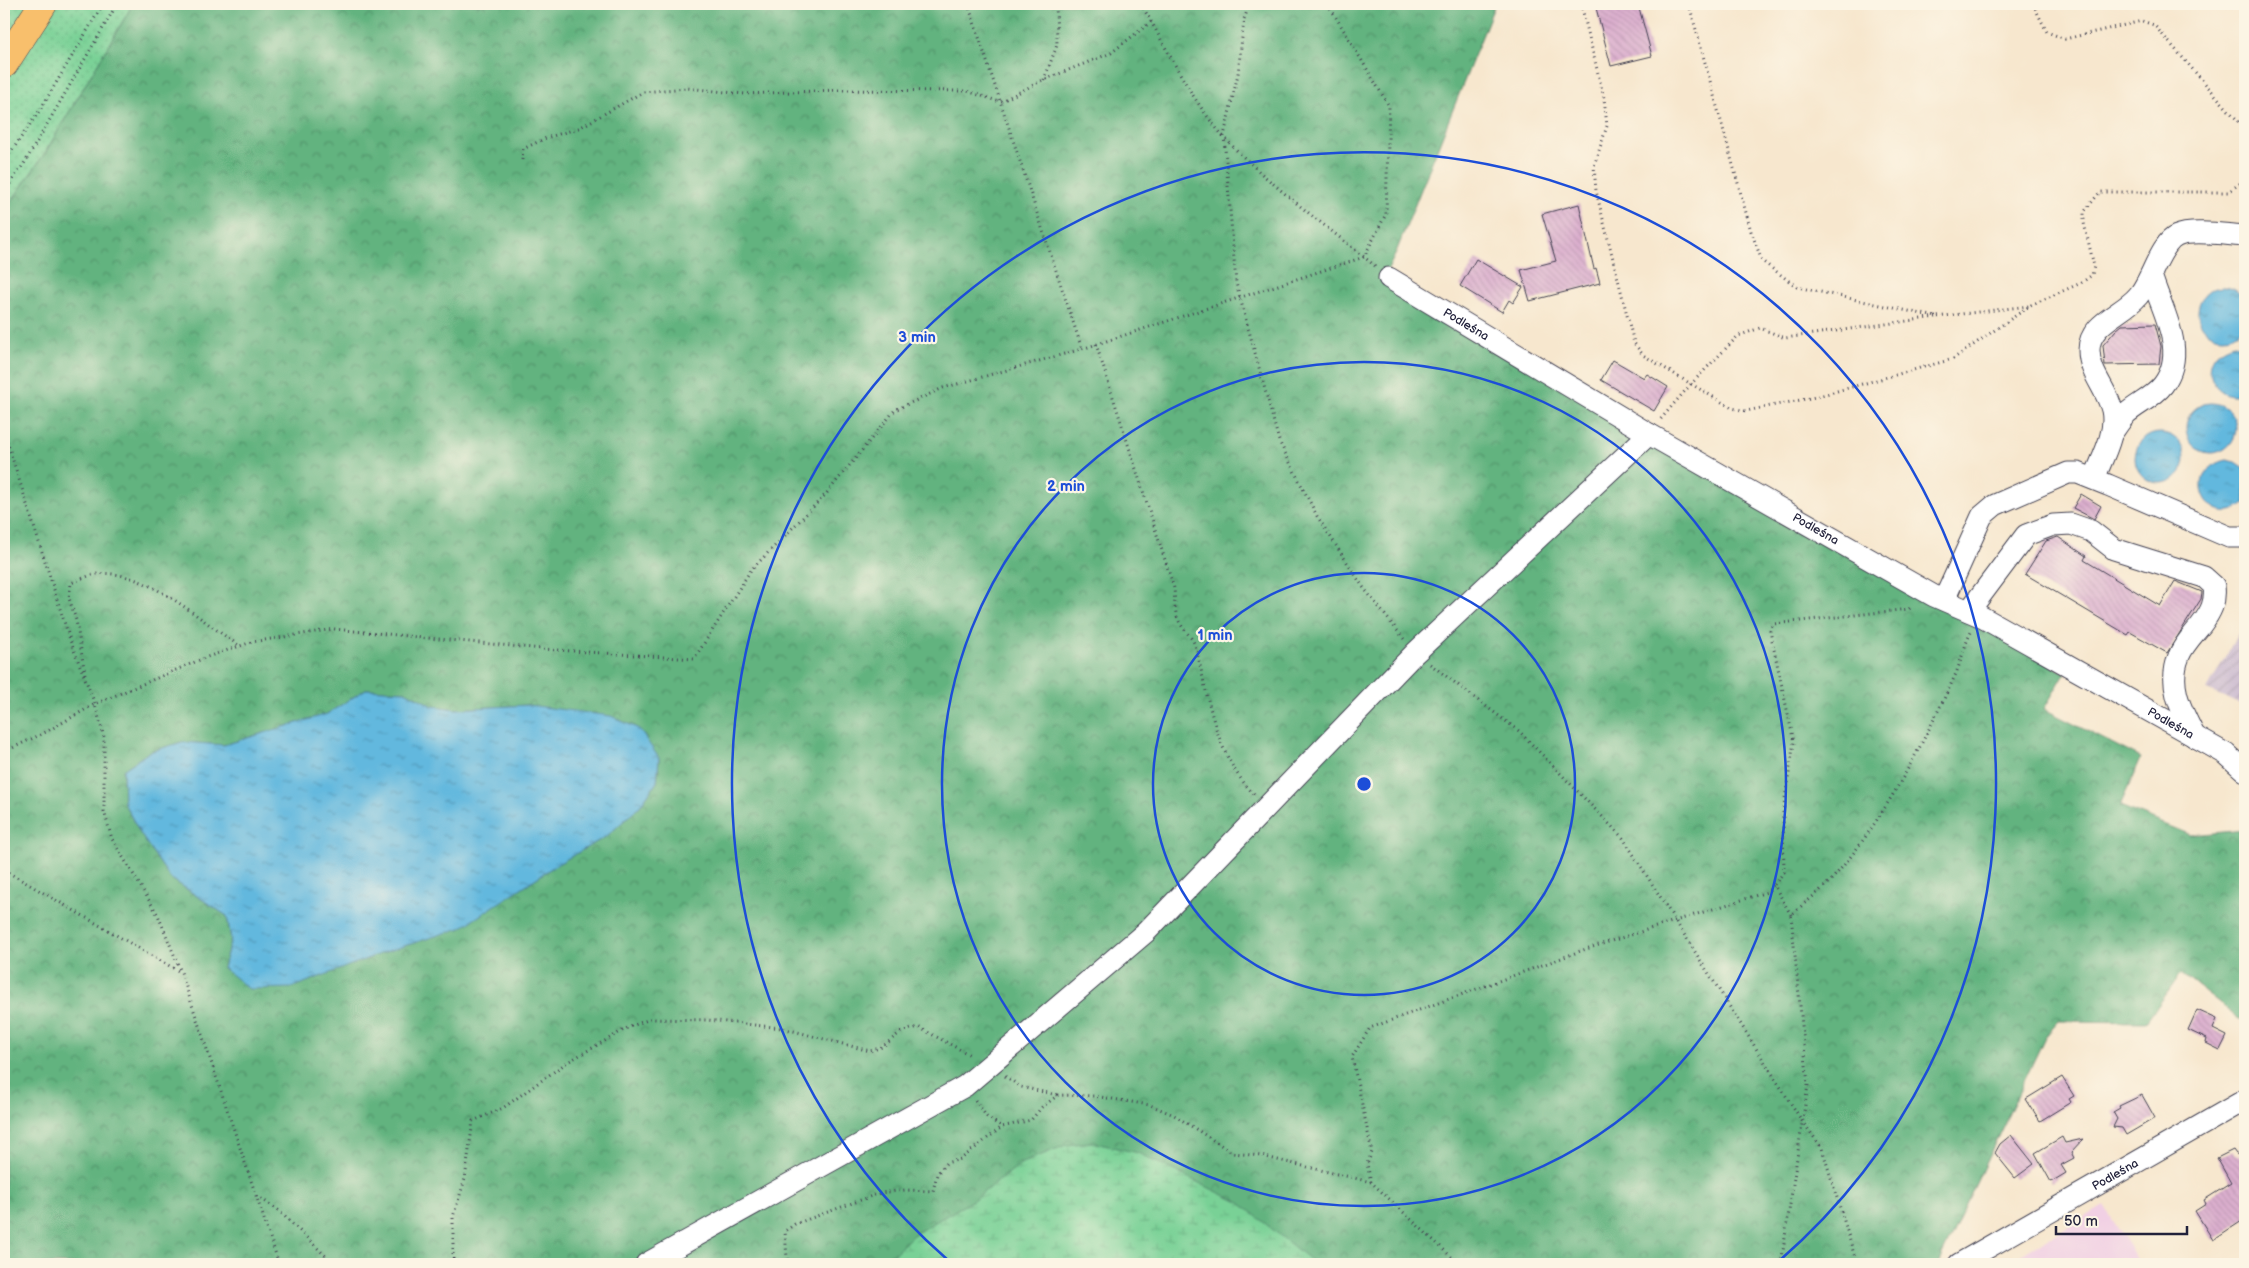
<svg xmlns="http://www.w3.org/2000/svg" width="2249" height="1268" font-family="'Balsamiq Sans',sans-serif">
<defs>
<pattern id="industrial-furrows" width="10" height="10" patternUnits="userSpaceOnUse" patternTransform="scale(1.25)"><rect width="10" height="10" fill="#cebed1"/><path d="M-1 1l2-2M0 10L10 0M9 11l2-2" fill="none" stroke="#b1a3b4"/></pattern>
<pattern id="grass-dots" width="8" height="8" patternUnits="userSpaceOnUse" patternTransform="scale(1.25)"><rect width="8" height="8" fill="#79d196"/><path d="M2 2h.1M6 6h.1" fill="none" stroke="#68b382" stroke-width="1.8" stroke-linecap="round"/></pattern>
<pattern id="forest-crowns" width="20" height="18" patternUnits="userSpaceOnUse" patternTransform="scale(1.25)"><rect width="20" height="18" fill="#62b37f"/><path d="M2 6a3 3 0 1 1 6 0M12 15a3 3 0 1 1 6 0" fill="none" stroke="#509169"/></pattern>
<pattern id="wetland-marsh" width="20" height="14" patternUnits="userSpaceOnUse" patternTransform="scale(1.25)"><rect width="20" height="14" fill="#79d196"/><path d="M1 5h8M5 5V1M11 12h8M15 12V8" fill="none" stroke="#68b382"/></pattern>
<pattern id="water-ripples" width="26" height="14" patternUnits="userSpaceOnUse" patternTransform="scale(1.25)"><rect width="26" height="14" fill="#62b8de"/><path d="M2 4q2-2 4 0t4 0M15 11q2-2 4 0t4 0" fill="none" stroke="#5095b5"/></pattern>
<pattern id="building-back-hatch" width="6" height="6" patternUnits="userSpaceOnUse" patternTransform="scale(1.25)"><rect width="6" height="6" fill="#dbafce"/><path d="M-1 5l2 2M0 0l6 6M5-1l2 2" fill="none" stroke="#bc96b2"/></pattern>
</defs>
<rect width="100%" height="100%" fill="#fcf5e5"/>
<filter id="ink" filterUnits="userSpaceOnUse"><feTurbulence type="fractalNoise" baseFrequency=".02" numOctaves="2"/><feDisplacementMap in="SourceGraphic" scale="10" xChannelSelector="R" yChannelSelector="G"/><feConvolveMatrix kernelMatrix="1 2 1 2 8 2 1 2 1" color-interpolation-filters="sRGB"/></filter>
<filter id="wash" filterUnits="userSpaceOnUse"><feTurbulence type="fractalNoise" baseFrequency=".0096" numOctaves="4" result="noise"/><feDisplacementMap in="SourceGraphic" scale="20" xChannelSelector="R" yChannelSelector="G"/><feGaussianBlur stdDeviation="1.12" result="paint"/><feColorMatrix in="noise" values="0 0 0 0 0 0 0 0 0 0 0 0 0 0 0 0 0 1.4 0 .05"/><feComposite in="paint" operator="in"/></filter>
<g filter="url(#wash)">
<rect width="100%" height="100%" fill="#f7e7ce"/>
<path fill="#f1d0e4" d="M2104,1206l36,58h-134l11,-7z"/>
<path fill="url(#industrial-furrows)" d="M2245,621v85l-38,-16z"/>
<path fill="url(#grass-dots)" stroke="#4e7a68" d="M4,4h129l-88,149 -41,59z"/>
<path fill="url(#forest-crowns)" stroke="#426a5d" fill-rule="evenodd" d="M133,4h1362l-100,251 -12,25 682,393 -21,36 97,49 -21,48 71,29 54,-5v189h-6l-58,-45 -35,48 -87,-1 -14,16 -107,227h-1934v-1052l41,-59zM366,689l39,2 28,15 23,3 72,-4 131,54 -2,23 -18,25 -32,29 -51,29 -94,62 -80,26 -159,15 8,-29 -4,-23 -57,-38 -29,-43 -17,-32 -1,-33 26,-18 33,-10 42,3 103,-31z"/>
<path fill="url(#wetland-marsh)" stroke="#4e7a68" d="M1091,1142l47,11 102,50 75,61h-431l29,-29 60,-35 49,-37 44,-18z"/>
<path fill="url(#water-ripples)" stroke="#426d8c" d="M2198 312a25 25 0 1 1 50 0a25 25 0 1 1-50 0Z
M2235,344l10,3v46c-35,13 -52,-41 -10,-49z
M2186 428a25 25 0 1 1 50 0a25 25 0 1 1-50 0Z
M2135 458a25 25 0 1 1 50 0a25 25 0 1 1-50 0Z
M2227,460l9,2 9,6v36c-35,28 -67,-33 -18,-44z
M366,689l39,2 28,15 23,3 72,-4 83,11 28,13 20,29 -2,24 -18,25 -32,29 -51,29 -95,63 -79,25 -91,35 -42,1 -26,-21 8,-29 -4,-23 -57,-38 -29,-43 -17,-32 -1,-33 26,-18 33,-10 42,3 103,-31z"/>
<g id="blocks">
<path fill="url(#building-back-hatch)" d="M1595,4h43l14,52 -41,10z
M1579,204l15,65 2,-1 4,15 -70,18 -9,-31 35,-9 -14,-47z
M1476,259l47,28 -10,16 -4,-3 -7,12 -42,-26z
M2155,324l6,22 -2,18 -54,1 -2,-20 13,-15 6,-5z
M1613,360l31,18 3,-4 21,13 -14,24 -53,-31z
M2081,494l20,12 -7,13 -21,-11z
M2058,537l28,19 -2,4 76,46 15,-25 27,11 -1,7 -34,54 -37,-21 -2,3 -103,-61 21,-33z
M2197,1010l20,9 -4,10 14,7 -7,14 -14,-7 1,-4 -19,-9z
M2062,1077l12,19 -5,3 2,3 -31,19 -14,-22z
M2142,1095l13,23 -29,17 -4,-7 -9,-1 4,-8 -4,-7 7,-4 -1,-2z
M2011,1135l23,29 -19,14 -20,-25 5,-9z
M2062,1137l3,6 18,-4 -12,13 3,6 -13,7 5,8 -15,9 -16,-29z
M2233,1150l3,4 9,3v62l-32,21 -18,-29 11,-7 -2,-4 27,-17 -14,-25z"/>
</g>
</g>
<g filter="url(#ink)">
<use href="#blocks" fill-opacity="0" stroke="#424051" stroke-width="1"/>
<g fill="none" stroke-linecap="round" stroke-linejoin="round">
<g stroke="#424051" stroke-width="23">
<g id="minor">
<path id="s1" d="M1389,278l260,156 285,162 46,20 246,138 19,17"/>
<path d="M2112,433c4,-6 9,-13 14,-19 11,-10 28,-17 37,-29 26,-34 -2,-75 -12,-110"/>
<path d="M2094,479c8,-21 23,-46 18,-69 -5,-21 -23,-37 -23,-60 0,-27 34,-36 49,-54 13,-14 22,-53 39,-60 15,-7 51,-1 68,0"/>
<path d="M1944,600l38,-84 13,-11 73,-32h10l30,12 121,52h16"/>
<path d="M1969,611l57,-76 27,-10 18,-1 20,7 23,18 90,28 10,9c2,16 -3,26 -13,39 -7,9 -18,20 -22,31 -12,30 3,55 16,81"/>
<path d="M646,1264l319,-178 181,-154 269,-279 234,-219"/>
<path id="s2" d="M1959,1264l286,-164"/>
</g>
</g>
<g stroke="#424051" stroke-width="29">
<path id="highway" d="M4,64l39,-60"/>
</g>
<path stroke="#424051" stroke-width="3" stroke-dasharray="1 4" stroke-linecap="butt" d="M968,4l114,345
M1141,4c26,44 49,95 83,133 42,46 103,89 151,129
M1250,4l-6,15 -6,55 -14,62 12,147 43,158 38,75 46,71 41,52
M1581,4l23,94 3,28 -13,40 2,25 38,152 9,12 48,29 -31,36
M1689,4l62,227 11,30 35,26 139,30 93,-11
M2033,4l14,28 18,7 77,-18 12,4 91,104
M1044,80l13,-35 -1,-41
M522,160l1,-11 23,-11 33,-10 64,-36 43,-4 59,6 92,-4 130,1 33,11 41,-21 70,-28 41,-32
M4,162l36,-52 63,-106
M4,192l20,-28 93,-160
M1936,317l-151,21 -25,-10 -22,8 -47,48 41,24 14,3 69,-14 138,-38 78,-54 50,-22 11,-8 2,-9 -10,-43v-11l16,-20h128l17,-12
M1096,344l78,244c1,10 0,23 4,31 4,10 15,18 18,29 13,52 19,108 59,147
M4,432l66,208 25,64 9,33v74l8,28 46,76 23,57 98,292
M1430,664l89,67 104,107 179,283 20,27 35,116
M85,674l-9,-54 -7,-22 2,-15c8,-3 18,-8 26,-9 49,-6 103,47 143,72
M4,752l42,-20 49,-28 112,-47 45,-15 82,-13 209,20 151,10 57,-89 75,-76 69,-84 48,-22 139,-39 282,-92 22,-43 3,-108 -61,-102
M4,870l176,102
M1791,915l-17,-30 10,-13 -1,-61 11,-69 -24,-111 3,-7 136,-15 3,-3
M1005,1076l16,11 36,8
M975,1100l12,17 15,10
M1371,1182l-4,-18 5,-12 -20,-95 18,-29 216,-79 181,-57 7,-7
M257,1196l21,14 56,54
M453,1264v-47l12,-38 8,-58 30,-13 63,-45 63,-36 21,-8 58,1 74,8 88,23 12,-4 19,-15 17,-5 54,29
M790,1264l-3,-6 -2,-27 10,-7 85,-31 25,-3 28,1 4,-17 9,-11 15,-4 41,-32 29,-7 11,-13 16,-12 36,1 56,9 24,10 59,38 28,3 110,26 88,82
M1781,1264l27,-179 -17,-170c16,-14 35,-28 48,-44 48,-57 83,-126 115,-193 7,-15 10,-32 17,-46"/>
<use href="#minor" stroke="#fff" stroke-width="21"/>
<use href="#highway" stroke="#f8bf6c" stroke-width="28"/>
</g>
</g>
<g fill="none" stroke="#1d4ed8" stroke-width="2.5">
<circle cx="1364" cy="784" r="211"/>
<circle cx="1364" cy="784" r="422"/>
<path d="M949 1261A632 632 0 1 1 1779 1261"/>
</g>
<g text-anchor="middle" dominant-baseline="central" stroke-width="4.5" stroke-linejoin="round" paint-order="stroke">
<g font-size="12" fill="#22223b" stroke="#fcf5e5">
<text stroke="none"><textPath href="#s1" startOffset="90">Podleśna</textPath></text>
<text stroke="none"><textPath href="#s1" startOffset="495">Podleśna</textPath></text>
<text stroke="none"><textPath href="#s1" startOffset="900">Podleśna</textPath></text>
<text stroke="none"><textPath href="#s2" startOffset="180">Podleśna</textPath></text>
</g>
</g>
<circle cx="1364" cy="784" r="8" fill="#1d4ed8" stroke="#fcf5e5" stroke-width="2.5"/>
<g font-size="15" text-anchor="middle" font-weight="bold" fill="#1d4ed8" stroke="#fcf5e5" stroke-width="4.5" stroke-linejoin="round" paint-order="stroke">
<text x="917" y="342">3 min</text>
<text x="1066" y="491">2 min</text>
<text x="1215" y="640">1 min</text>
</g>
<rect width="2249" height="1268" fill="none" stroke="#fcf5e5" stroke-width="20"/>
<path d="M2056 1226v8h131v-8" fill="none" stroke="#22223b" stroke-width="2.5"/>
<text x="2064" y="1226" font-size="15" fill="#22223b" stroke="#fcf5e5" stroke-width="4" paint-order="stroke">50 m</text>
</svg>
